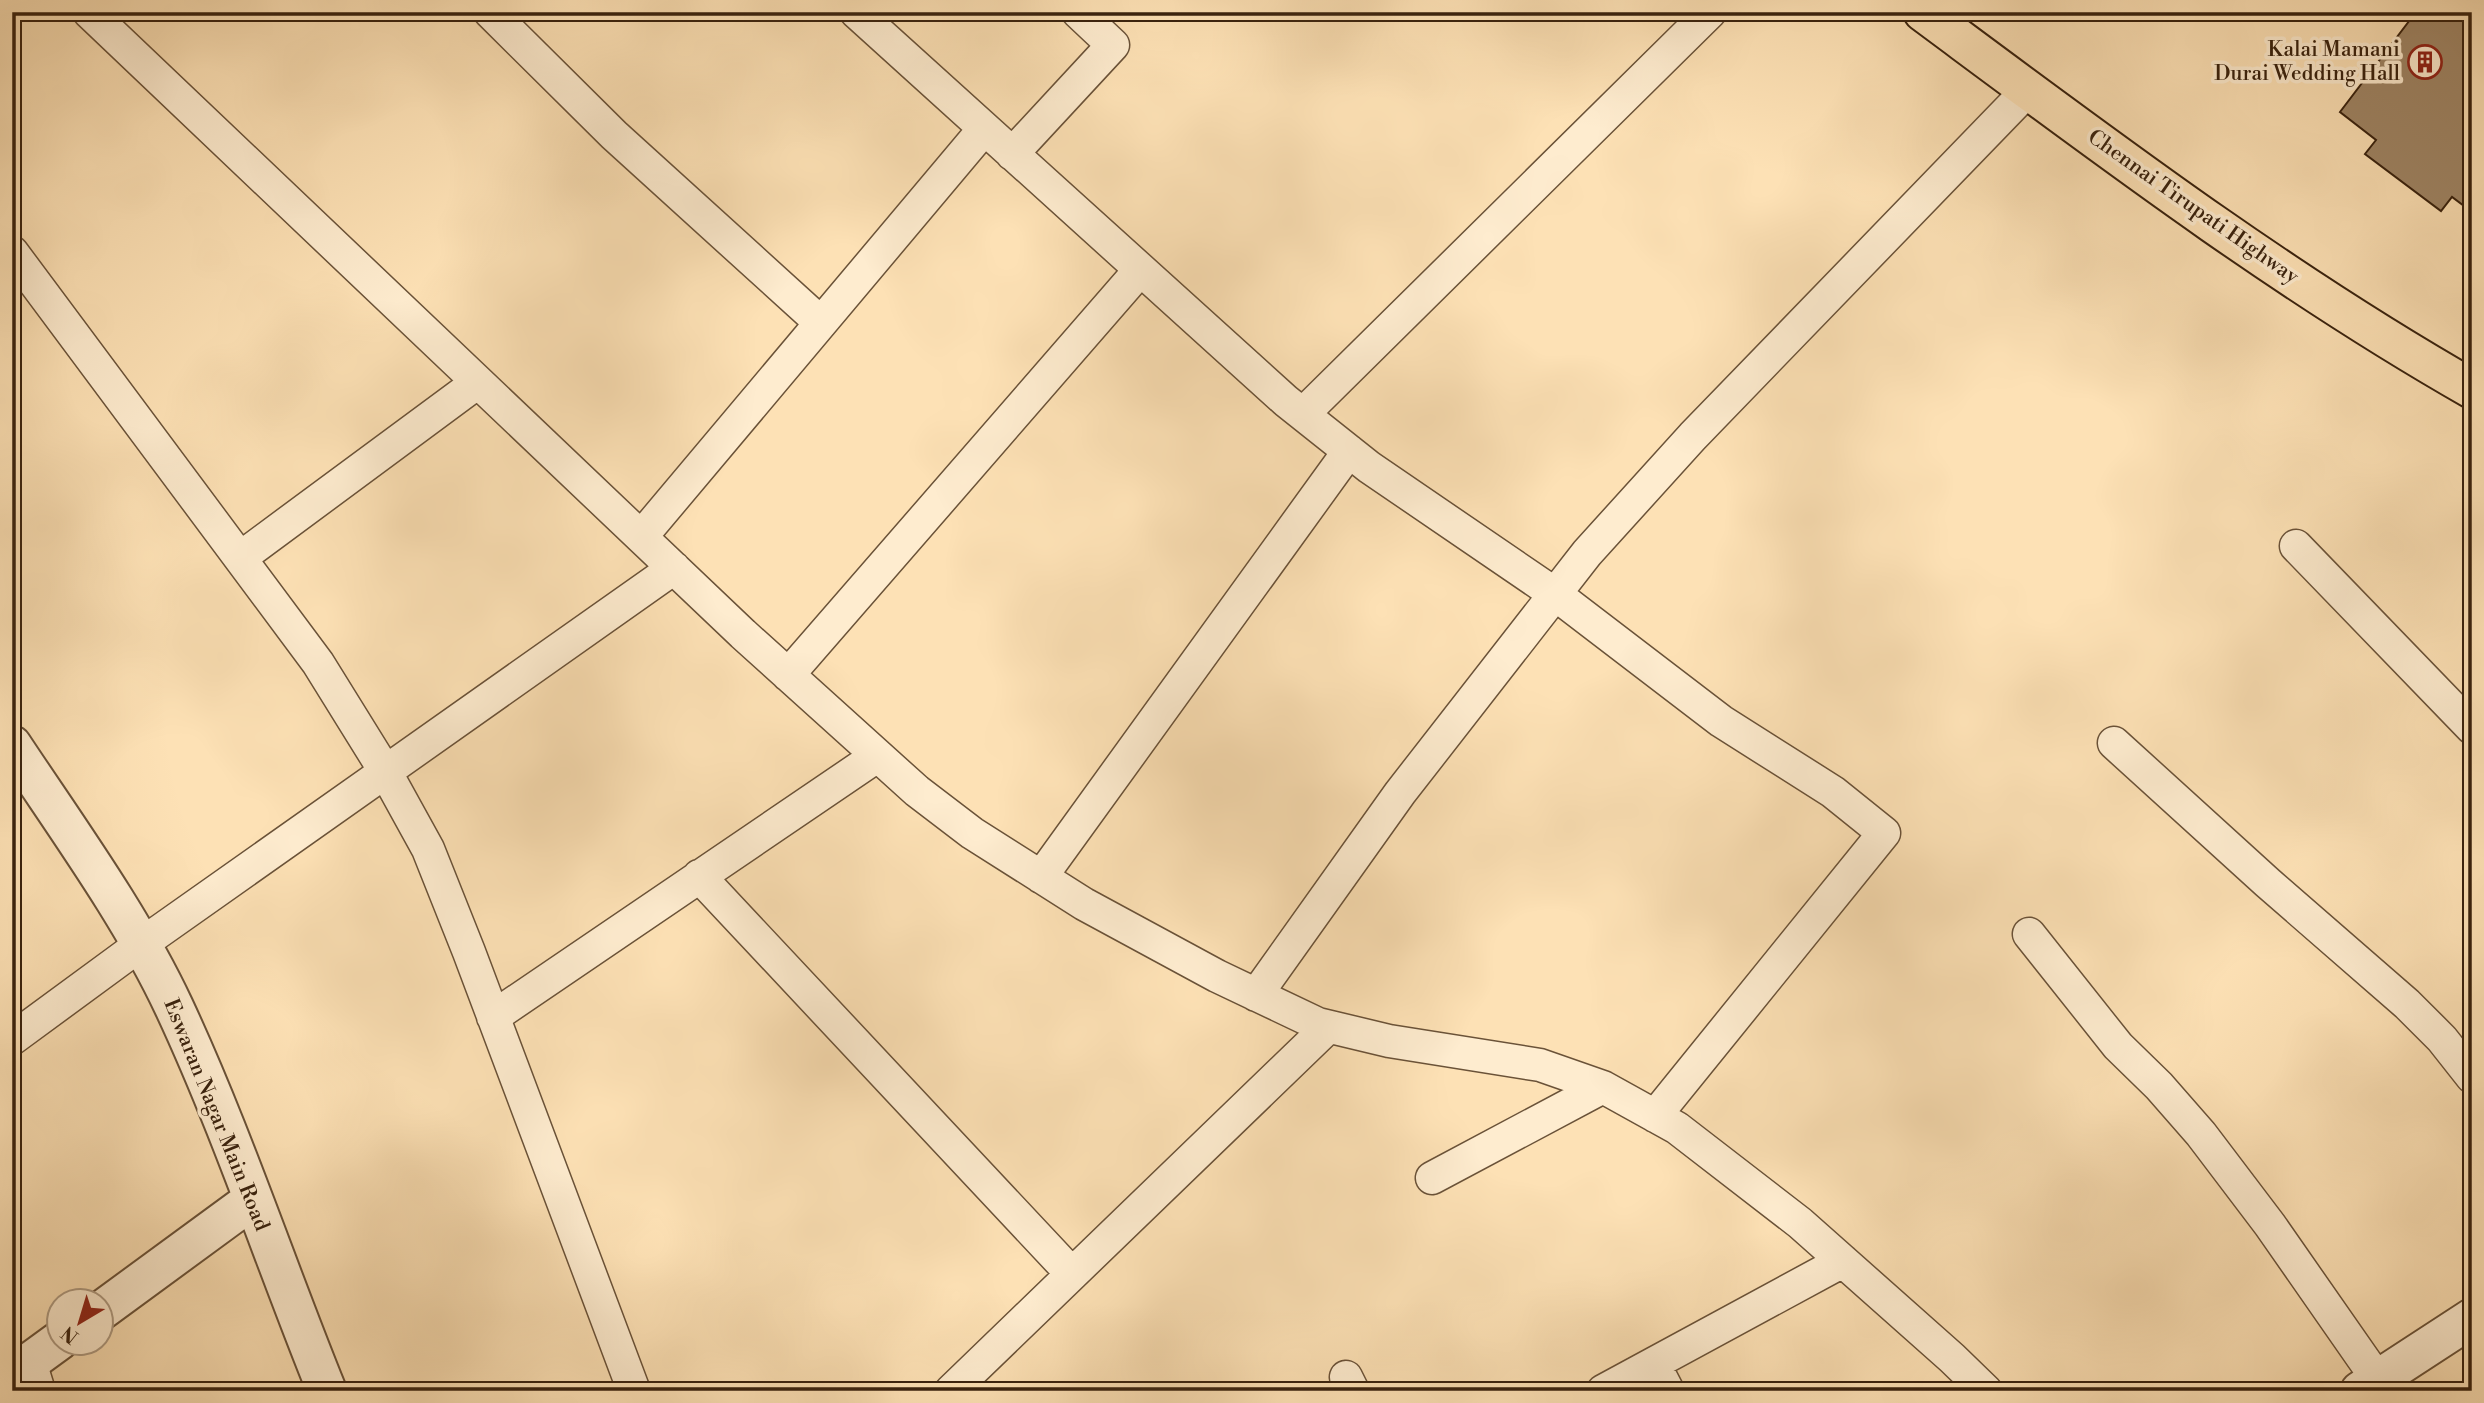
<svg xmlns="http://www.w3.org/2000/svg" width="2484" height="1403" font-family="'Libre Bodoni',serif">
<rect width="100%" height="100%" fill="#fde1b5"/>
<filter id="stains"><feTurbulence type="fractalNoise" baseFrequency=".00286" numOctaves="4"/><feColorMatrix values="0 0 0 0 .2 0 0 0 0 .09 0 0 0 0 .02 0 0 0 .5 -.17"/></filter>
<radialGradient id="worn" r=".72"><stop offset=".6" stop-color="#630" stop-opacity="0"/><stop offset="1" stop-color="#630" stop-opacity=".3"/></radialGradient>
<path fill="#9f8565" stroke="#39220e" stroke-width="2" d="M2416,12h56v200l-20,-15 -11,14 -76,-57 11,-14 -36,-28z"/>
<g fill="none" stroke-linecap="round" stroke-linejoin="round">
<g stroke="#6a5238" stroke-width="35">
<path id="minor" d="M89,12l654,622 174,157 55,42 112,71 133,72 101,48 71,17 151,24 63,22 74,41 123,95 152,135 34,33
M490,12l124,123 207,188
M856,12l430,389 83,66 186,127 166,127 112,71 51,41 -229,283
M1012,154l101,-109 -35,-33
M12,252l306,411 67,108 43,78 41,103 165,439
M1303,414l407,-402
M641,537l343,-408
M2296,546l176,182
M240,558l238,-176
M788,675l352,-405
M2114,743l154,140 139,121 35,35 30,38
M699,876l373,398
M1041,877l308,-426
M2029,934l89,112 41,40 42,48 69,91 108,155
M1256,995l144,-202 187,-240 106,-117 335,-346
M493,1017l384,-261
M12,1039l128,-94 534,-377
M1432,1178l171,-91
M30,1362l9,29
M1654,1364l14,27
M1346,1377l7,14
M951,1391l377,-364
M1603,1391l240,-130"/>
</g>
<g stroke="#6a5238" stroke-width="42">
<path id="tertiary" d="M12,745c55,83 120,172 162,262 58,124 101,256 153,384
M102,1310l150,-110
M12,1375l48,-35
M2360,1391l112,-73"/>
</g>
<g stroke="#39220e" stroke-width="42">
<path id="primary" d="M1923,12c178,132 356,267 549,377"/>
</g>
<use href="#minor" stroke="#feeccf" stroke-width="32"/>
<use href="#tertiary" stroke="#feeccf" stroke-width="38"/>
<use href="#primary" stroke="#fde1b5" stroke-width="38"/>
</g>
<defs>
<g id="building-ring" transform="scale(1.75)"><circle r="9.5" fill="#feeccf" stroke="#8f2418" stroke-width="1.5"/><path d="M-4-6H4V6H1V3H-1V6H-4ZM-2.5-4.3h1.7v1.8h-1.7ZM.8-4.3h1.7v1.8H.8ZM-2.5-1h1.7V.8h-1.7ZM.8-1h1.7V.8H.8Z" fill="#8f2418"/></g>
</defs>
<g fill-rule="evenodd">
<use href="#building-ring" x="2425" y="62"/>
</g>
<g text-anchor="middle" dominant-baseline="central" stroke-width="7" stroke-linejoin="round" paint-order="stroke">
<g font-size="21" fill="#39220e" stroke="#feeccf" text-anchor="end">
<text x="2400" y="50">Kalai Mamani<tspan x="2400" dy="24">Durai Wedding Hall</tspan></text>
</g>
<g font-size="21" fill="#39220e" stroke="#feeccf">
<text transform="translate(2193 207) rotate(35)">Chennai Tirupati Highway</text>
<text transform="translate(216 1115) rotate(68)">Eswaran Nagar Main Road</text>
</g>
</g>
<rect width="2484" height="1403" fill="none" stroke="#fde1b5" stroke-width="42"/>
<rect x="14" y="14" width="2456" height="1375" fill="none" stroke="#39220e" stroke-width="3.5"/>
<rect x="21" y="21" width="2442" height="1361" fill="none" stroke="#39220e" stroke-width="2"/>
<g transform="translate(80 1322) rotate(218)"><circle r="33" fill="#feeccf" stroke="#af9b82" stroke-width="2"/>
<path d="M0-5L12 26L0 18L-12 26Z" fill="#8f2418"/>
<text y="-10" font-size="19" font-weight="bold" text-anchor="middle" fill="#39220e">N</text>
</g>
<rect width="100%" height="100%" filter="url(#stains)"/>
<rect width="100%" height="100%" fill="url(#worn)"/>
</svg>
